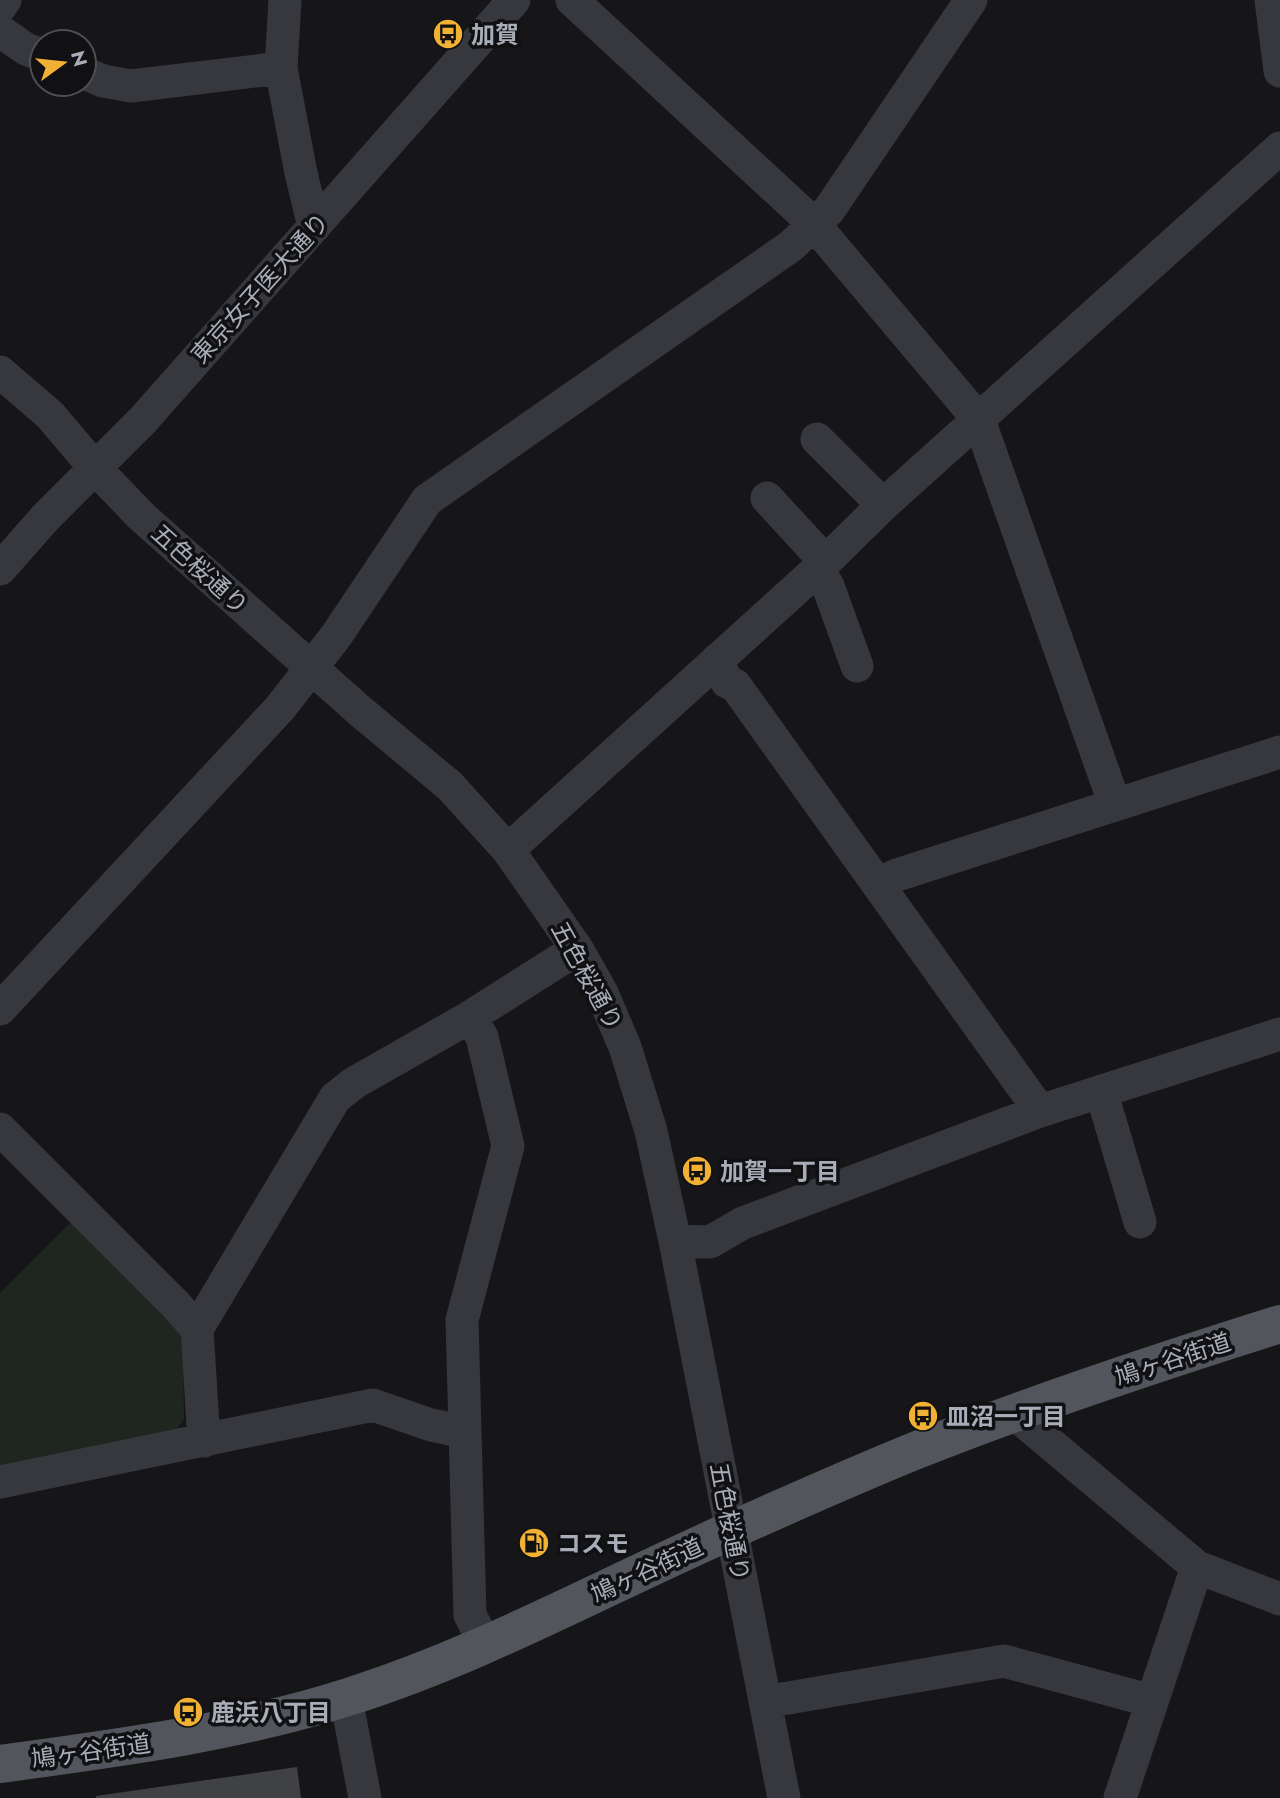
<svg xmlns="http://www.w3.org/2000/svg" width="1280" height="1798" font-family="Jost,'Noto Sans JP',sans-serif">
<rect width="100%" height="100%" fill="#161618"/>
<path fill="#1e261f" d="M72,1221h9l102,117 1,81 -8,11 -176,37v-174z"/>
<path fill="#404145" d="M297,1767l4,31h-205v-2z"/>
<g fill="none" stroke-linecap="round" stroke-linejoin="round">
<path stroke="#37383d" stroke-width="33" d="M285,0l-4,68 20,105 13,54
M572,0l241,223 166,197 136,385
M1271,0l9,71
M0,7l5,-7
M0,31l26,18 16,6
M84,73l19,8 28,5 150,-18
M0,372l50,43 44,52 47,49 219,195 90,75 58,64 69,99 25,44 23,54 26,84 24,110 109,557
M817,439l66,66
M767,498l58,63
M0,569l45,-51 98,-98 371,-420
M818,569l10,17 29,80
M717,660l10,22 8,3 305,426
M508,850l310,-281 65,-64 397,-357
M878,884l19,-9 383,-123
M0,1009l280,-301 56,-72 91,-136 364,-254 38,-36 142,-210
M470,1017l12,20 26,109 -46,174 8,295 16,31
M1101,1091l39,131
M0,1129l175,175 22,25 7,112
M675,1241l35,1 33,-19 297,-112 240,-77
M197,1329l138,-231 19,-15 116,-66 107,-68
M1015,1414l182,153 83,32
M0,1482l373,-77 58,20 34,7
M346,1698l19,100
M765,1702l239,-41 148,40
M1120,1798l77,-231"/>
<path stroke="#53555c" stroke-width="38" d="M0,1764c117,-16 235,-31 348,-67 133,-42 255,-110 382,-166 60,-27 121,-54 182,-79 120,-48 244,-89 368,-128"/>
</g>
<defs>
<g id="bus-disc" transform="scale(1.575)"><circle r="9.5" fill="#f2b134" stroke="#111113"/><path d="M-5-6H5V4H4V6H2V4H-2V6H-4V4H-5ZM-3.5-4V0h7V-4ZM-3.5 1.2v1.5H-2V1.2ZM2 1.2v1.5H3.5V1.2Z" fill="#111"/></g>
<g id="fuel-disc" transform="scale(1.575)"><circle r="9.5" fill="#f2b134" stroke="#111113"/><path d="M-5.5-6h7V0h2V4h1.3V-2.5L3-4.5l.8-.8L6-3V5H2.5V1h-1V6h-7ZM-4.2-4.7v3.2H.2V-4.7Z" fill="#111"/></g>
</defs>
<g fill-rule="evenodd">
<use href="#bus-disc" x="448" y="34"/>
<use href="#bus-disc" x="697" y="1171"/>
<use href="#bus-disc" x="923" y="1416"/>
<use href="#fuel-disc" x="534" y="1543"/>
<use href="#bus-disc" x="188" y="1712"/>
</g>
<g text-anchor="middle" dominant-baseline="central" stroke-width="7" stroke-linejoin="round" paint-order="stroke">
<g font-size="24" font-weight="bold" fill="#a8adb8" stroke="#111113" text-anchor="start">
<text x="471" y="34">加賀</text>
<text x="720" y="1171">加賀一丁目</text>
<text x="946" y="1416">皿沼一丁目</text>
<text x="557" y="1543">コスモ</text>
<text x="211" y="1712">鹿浜八丁目</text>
</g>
<g font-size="24" fill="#a8adb8" stroke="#111113">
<text transform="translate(260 288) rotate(-48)">東京女子医大通り</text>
<text transform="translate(200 569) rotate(42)">五色桜通り</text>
<text transform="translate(587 976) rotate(61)">五色桜通り</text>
<text transform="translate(1173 1359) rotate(-18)">鳩ヶ谷街道</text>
<text transform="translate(730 1522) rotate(79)">五色桜通り</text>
<text transform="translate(647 1570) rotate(-25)">鳩ヶ谷街道</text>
<text transform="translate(91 1751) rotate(-8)">鳩ヶ谷街道</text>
</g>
</g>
<g transform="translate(63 63) rotate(75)"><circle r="33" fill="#111113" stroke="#4d4f55" stroke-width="2"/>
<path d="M0-5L12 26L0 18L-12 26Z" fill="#f2b134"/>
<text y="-10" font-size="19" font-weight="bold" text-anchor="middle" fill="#a8adb8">N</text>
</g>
</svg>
